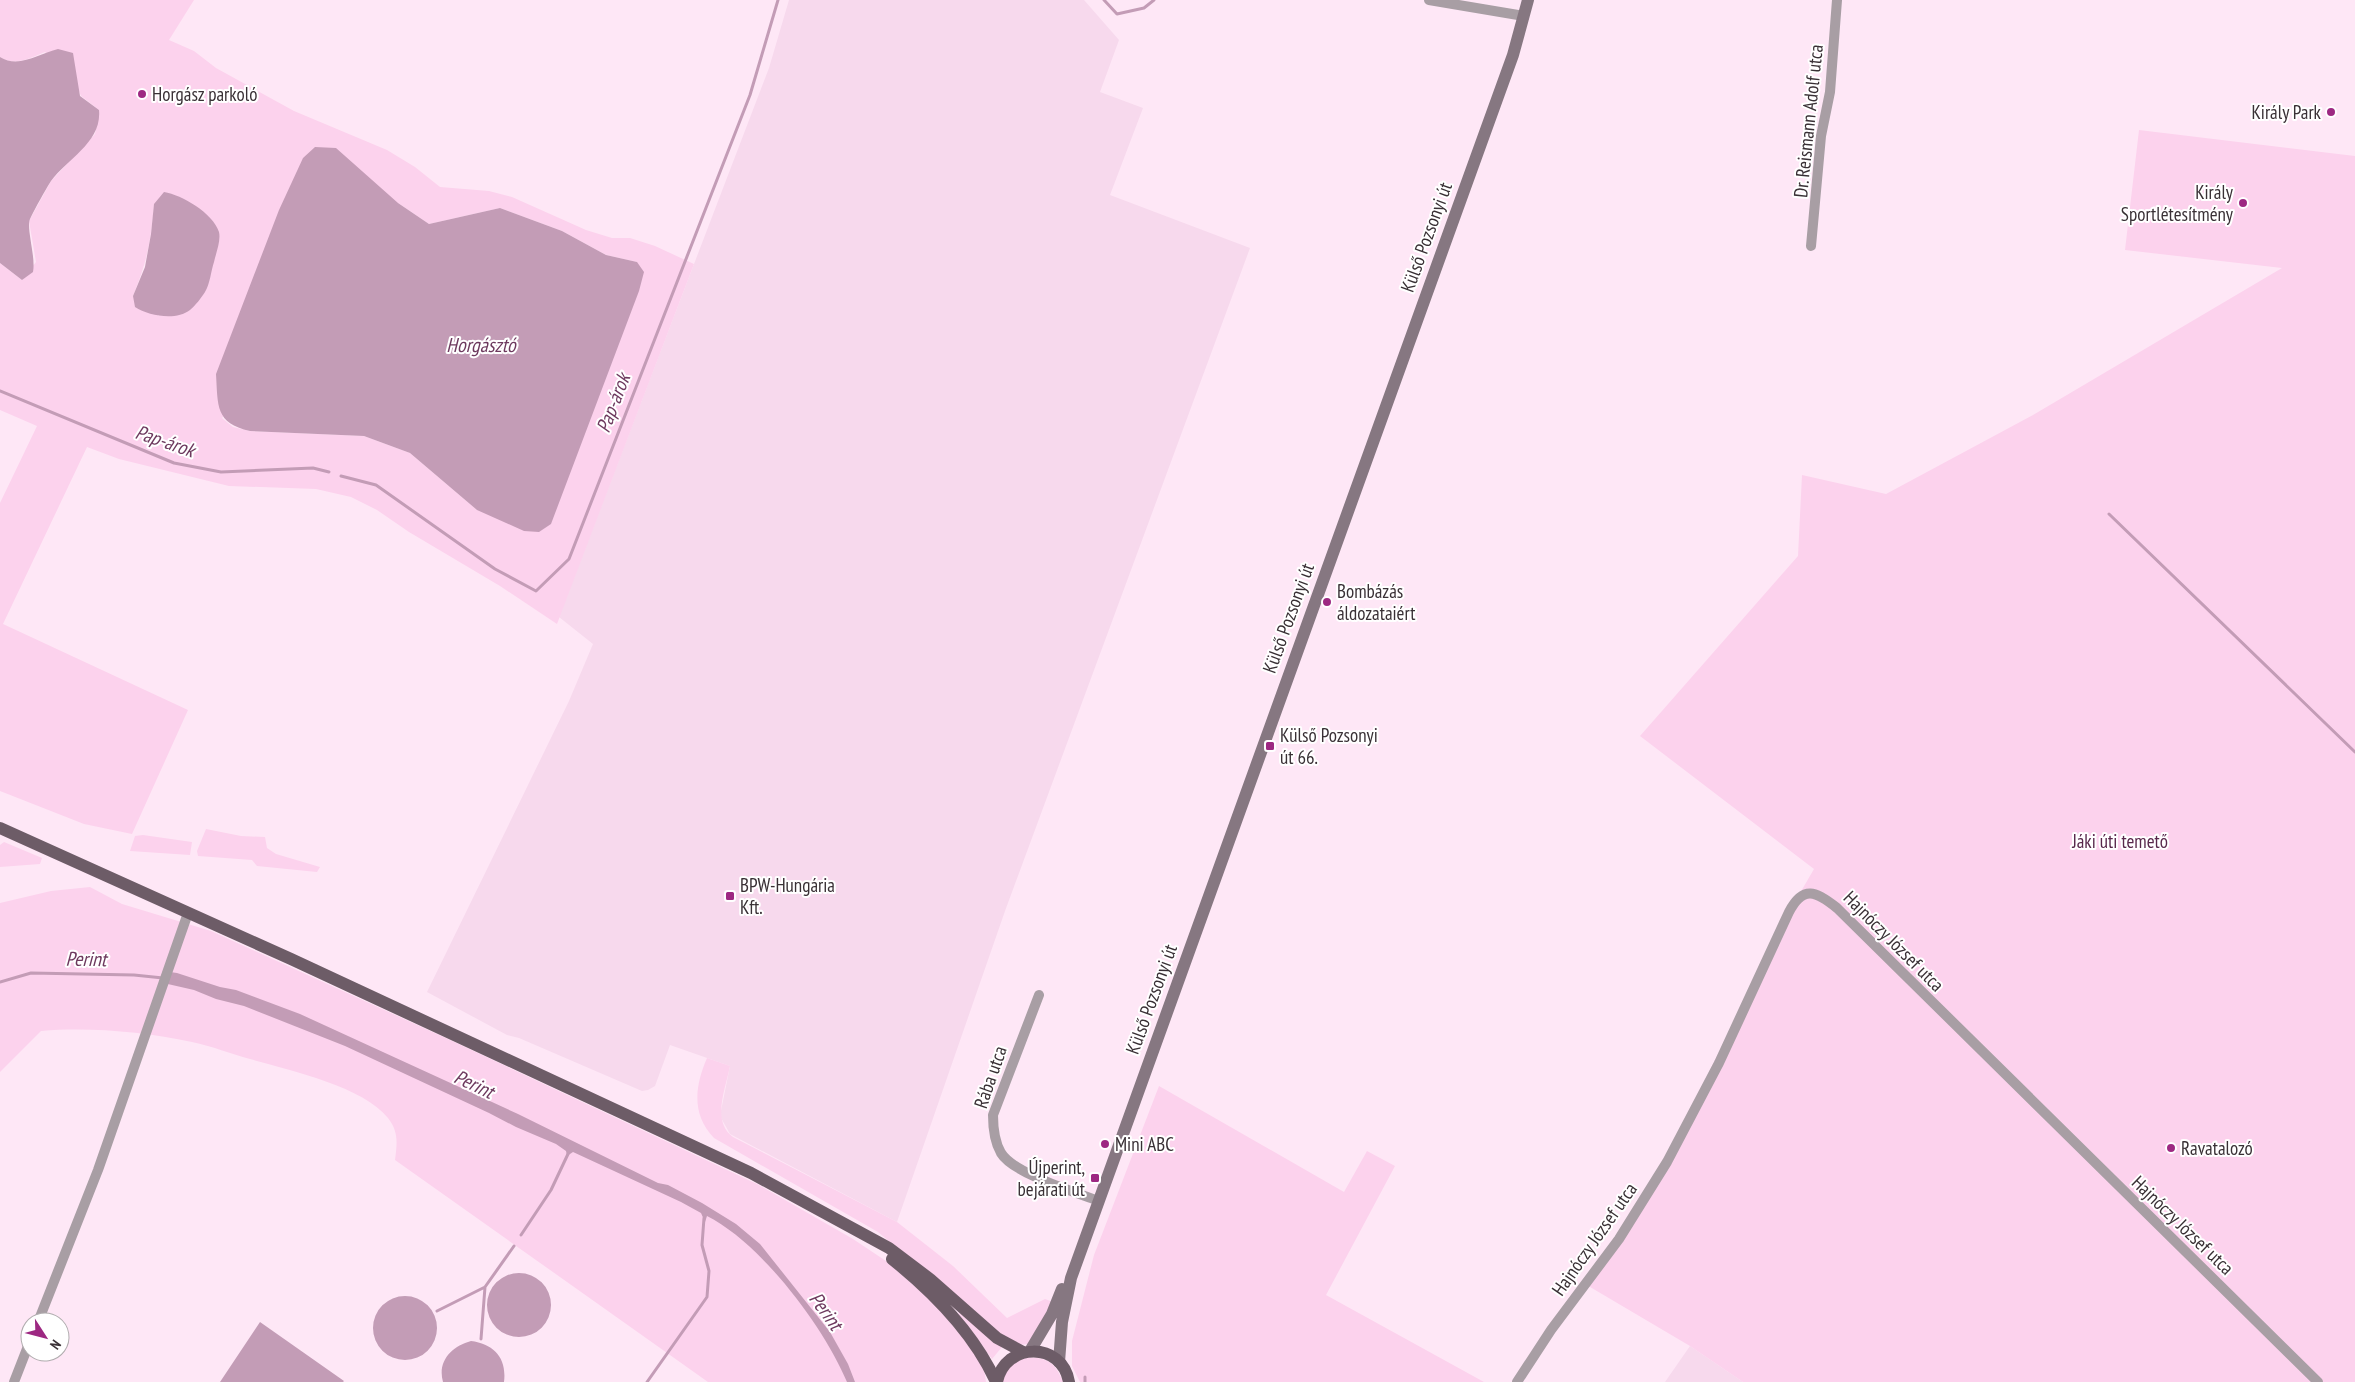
<svg xmlns="http://www.w3.org/2000/svg" width="2355" height="1382" font-family="'PT Sans Narrow',sans-serif">
<rect width="100%" height="100%" fill="#fee7f6"/>
<path fill="#f7d9ed" d="M789,0h295l35,40 -19,52 43,16 -33,87 140,53 -245,663 -108,311 -167,-88 -10,-18 10,-50 -60,-21 -15,41 -7,4 -6,1 -123,-53 -12,-3 -80,-43 142,-291 24,-57 -34,-27 210,-549z
M1690,1346l53,36h-78z"/>
<path fill="#fcd2ed" fill-rule="evenodd" d="M0,0h194l-25,40 25,11 22,17 78,43 93,39 28,17 25,20 49,4 23,6 74,33 26,8h18l25,8 39,18 -137,360 -57,-38 -91,-54 -32,-22 -26,-13 -35,-8 -87,-3 -110,-27 -32,-12 -84,177 185,86 -56,124 -48,-10 -84,-33v-288l37,-77 -37,-16v-147l22,17 14,-18 -7,-41 22,-40 44,-47 4,-24 -18,-14 -3,-7 -33,-37c-15,6 -30,15 -45,5zM398,203l31,21 71,-16 62,23 44,24 31,7 -160,248 -67,-57 -46,-17 -114,-5 -17,-4 -11,-9zM154,205l5,111 -26,-20c14,-34 18,-55 21,-91z
M2139,130l216,26v1226h-612l-53,-36 -105,-62 61,-86 143,-286 25,-43 -174,-133 158,-180 4,-81 84,19 147,-79 249,-147 -157,-18z
M206,829l35,7 24,1 2,11 9,6 44,13 -3,5 -60,-6 -5,-6 -54,-4 -1,-5z
M143,835l49,7 -2,13 -60,-4 5,-15z
M4,842l38,16 -2,6 -40,3v-22z
M90,887l32,17 89,27 237,108 309,145 96,55 33,22 49,43 48,58 3,20h-278l-313,-222c2,-16 4,-28 -7,-42 -25,-32 -100,-48 -138,-59 -19,-5 -38,-13 -58,-17 -48,-10 -101,-15 -151,-11l-41,41v-169l51,-12z
M707,1058l23,8c-4,22 -19,55 3,71l164,85 56,44 54,52 38,-19 11,4 -28,41 -11,1 -8,-3 -131,-110 -164,-94c-23,-24 -19,-52 -7,-80z
M1159,1086l185,106 23,-41 28,15 -69,129 158,87h-404l-8,-16v-25l22,-86z
M959,1313l43,34 -10,12 -34,-45z
M1024,1357c23,1 30,3 39,25h-61l5,-14z"/>
<path fill="#c39cb6" d="M58,49l15,4 7,43 19,14c3,32 -31,48 -48,71 -7,11 -15,26 -21,38 -4,9 6,38 3,53l-11,8 -22,-17v-206c19,12 40,-4 58,-8z
M315,147l21,1 62,55 31,21 71,-16 62,23 44,24 31,7 7,10 -5,19 -88,233 -12,8 -15,-1 -47,-21 -67,-57 -46,-17 -114,-5c-35,-8 -32,-25 -34,-57l63,-164 24,-52z
M164,192c18,3 49,21 55,40 2,9 -3,21 -5,30 -3,9 -4,22 -9,30 -3,5 -10,14 -15,18 -14,11 -41,6 -55,-3l-2,-11 12,-29 6,-33 3,-30z
M163,971l14,2 43,14 16,3 64,24 218,100 140,69 10,2 34,18 34,21 24,20 70,88 18,32 7,18h-8c-23,-55 -86,-139 -140,-166l-2,6 -4,-9 -20,-11 -108,-50 -6,4 -1,-5 -10,-7 -40,-17 -27,-14 -144,-67 -101,-40 -28,-7 -22,-9 -35,-8z
M487 1305a32 32 0 1 1 64 0a32 32 0 1 1-64 0Z
M373 1328a32 32 0 1 1 64 0a32 32 0 1 1-64 0Z
M260,1322l84,59 -1,1h-123z
M471,1341c23,3 36,17 33,41h-61c-6,-21 9,-36 28,-41z"/>
<g fill="none" stroke-linecap="round" stroke-linejoin="round">
<path stroke="#c39cb6" stroke-width="3" d="M1104,0l13,14 27,-6 10,-8
M0,391l174,72 47,9 92,-4 16,4
M341,476l35,9 119,84 41,22 33,-32 181,-464 28,-95
M2109,514l246,238
M0,982l31,-9 103,2 29,3
M521,1235l30,-45 17,-36
M437,1311l48,-24 29,-41
M481,1339l4,-52
M1085,1377v5
M647,1382l60,-85 2,-26 -7,-26 2,-27"/>
<path stroke="#a89ea4" stroke-width="10" d="M1429,0l95,16
M1811,246l10,-110 9,-44 7,-92
M1039,995l-46,120c0,13 1,26 8,38 13,21 74,39 98,48
M38,1322l60,-152 90,-257
M14,1382l16,-41
M1517,1382l34,-52 68,-91 48,-77 52,-99 70,-151c14,-27 27,-21 48,-4l481,474"/>
<path stroke="#867781" stroke-width="12" d="M1030,1351l22,-37 10,-25
M1059,1362l3,-40 9,-44 442,-1223 15,-55"/>
<path stroke="#6d5c67" stroke-width="12" d="M0,828l291,131 460,214 138,75 41,31 67,59 26,14
M892,1259c41,33 82,74 104,123
M997,1382c8,-40 65,-41 72,0"/>
</g>
<g fill="#9d2882" stroke="#fff" stroke-width="2">
<circle cx="142" cy="94" r="5"/>
<circle cx="2331" cy="112" r="5"/>
<circle cx="2243" cy="203" r="5"/>
<circle cx="1327" cy="602" r="5"/>
<rect x="1265" y="741" width="10" height="10" rx="2.5"/>
<rect x="725" y="891" width="10" height="10" rx="2.5"/>
<circle cx="1105" cy="1144" r="5"/>
<circle cx="2171" cy="1148" r="5"/>
<rect x="1090" y="1173" width="10" height="10" rx="2.5"/>
</g>
<g text-anchor="middle" dominant-baseline="central" stroke-width="4" stroke-linejoin="round" paint-order="stroke">
<g font-size="19" fill="#393035" stroke="#fff" text-anchor="start">
<text x="152" y="94">Horgász parkoló</text>
<text x="2321" y="112" text-anchor="end">Király Park</text>
<text x="2233" y="192" text-anchor="end">Király<tspan x="2233" dy="22">Sportlétesítmény</tspan></text>
<text x="1337" y="591">Bombázás<tspan x="1337" dy="22">áldozataiért</tspan></text>
<text x="1280" y="735">Külső Pozsonyi<tspan x="1280" dy="22">út 66.</tspan></text>
<text x="740" y="885">BPW-Hungária<tspan x="740" dy="22">Kft.</tspan></text>
<text x="1115" y="1144">Mini ABC</text>
<text x="2181" y="1148">Ravatalozó</text>
<text x="1085" y="1167" text-anchor="end">Újperint,<tspan x="1085" dy="22">bejárati út</tspan></text>
</g>
<g font-size="19" fill="#393035" stroke="#fff">
<text transform="translate(1808 121) rotate(-84)">Dr. Reismann Adolf utca</text>
<text transform="translate(1426 237) rotate(-70)">Külső Pozsonyi út</text>
<text transform="translate(1288 618) rotate(-70)">Külső Pozsonyi út</text>
<text transform="translate(1894 941) rotate(45)">Hajnóczy József utca</text>
<text transform="translate(1151 999) rotate(-70)">Külső Pozsonyi út</text>
<text transform="translate(990 1077) rotate(-71)">Rába utca</text>
<text transform="translate(2183 1225) rotate(44)">Hajnóczy József utca</text>
<text transform="translate(1594 1239) rotate(-55)">Hajnóczy József utca</text>
</g>
<g font-size="19" fill="#58274b" stroke="#fff">
<text x="2120" y="841">Jáki úti temető</text>
</g>
<g font-size="20" font-style="italic" fill="#6d395e" stroke="#fff">
<text x="481" y="345">Horgásztó</text>
<text transform="translate(613 403) rotate(-69)">Pap-árok</text>
<text transform="translate(165 441) rotate(19)">Pap-árok</text>
<text transform="translate(86 959) rotate(1)">Perint</text>
<text transform="translate(474 1084) rotate(25)">Perint</text>
<text transform="translate(826 1311) rotate(54)">Perint</text>
</g>
</g>
<g transform="translate(45 1337) rotate(126)"><circle r="24" fill="#ffffff" stroke="#b0acae"/>
<path d="M0-4L9 19L0 12L-9 19Z" fill="#9d2882"/>
<text y="-8" font-size="14" font-weight="bold" text-anchor="middle" fill="#393035">N</text>
</g>
</svg>
